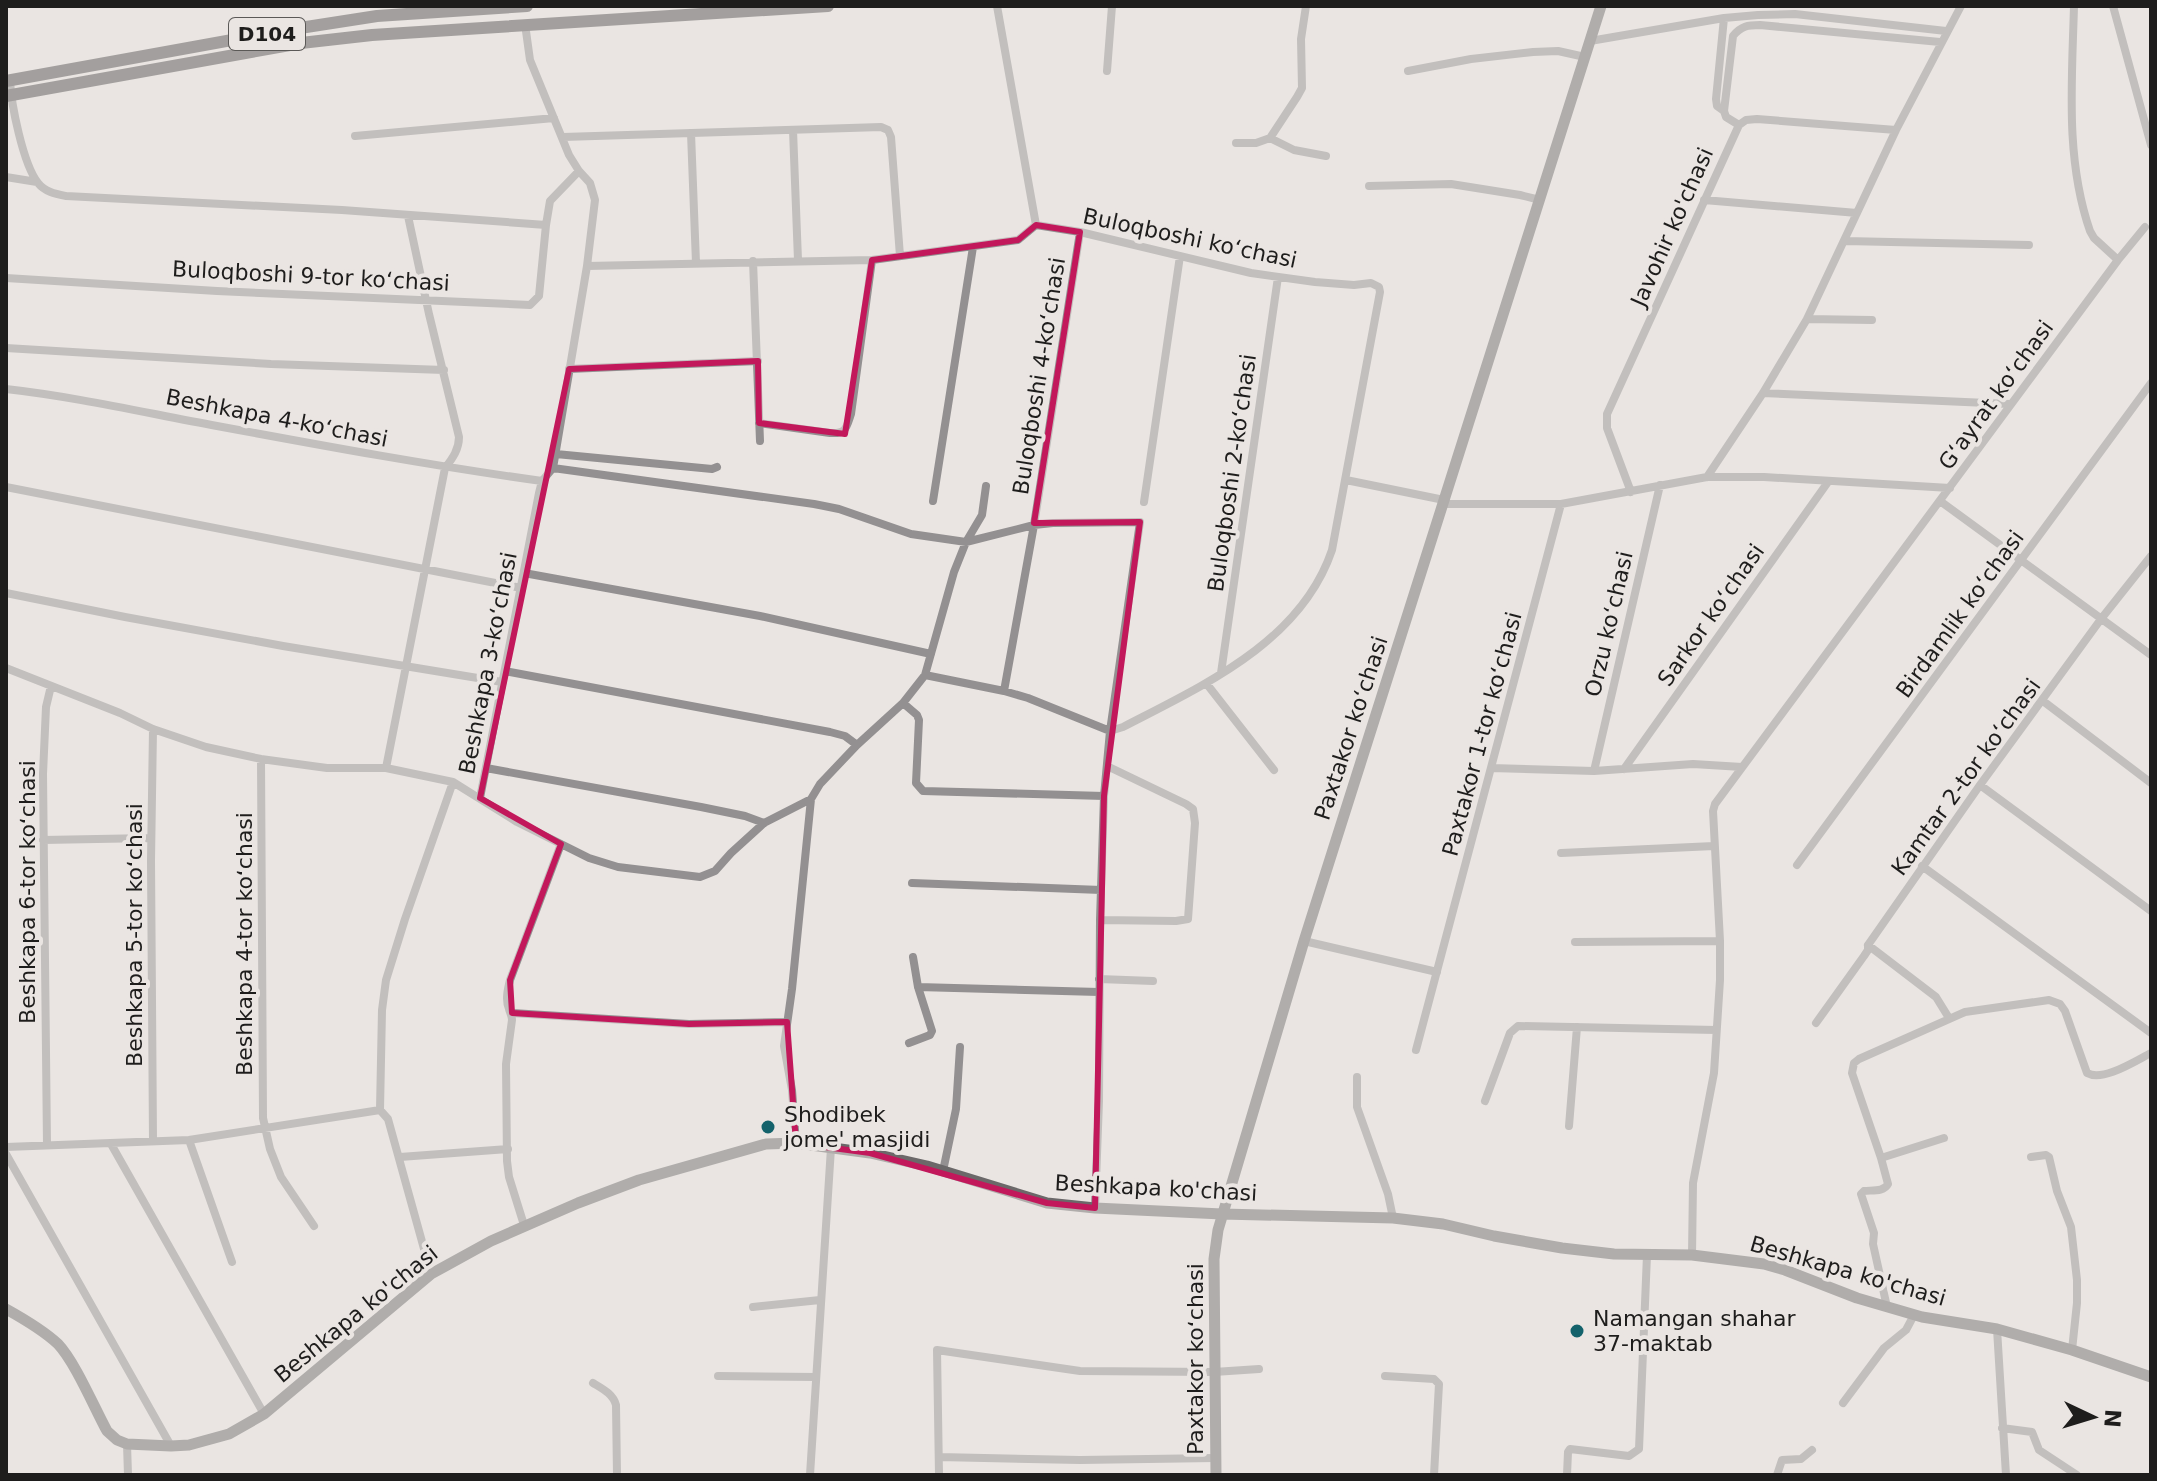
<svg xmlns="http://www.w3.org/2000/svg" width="2157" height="1481" font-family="'DejaVu Sans',sans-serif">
<rect width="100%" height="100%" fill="#eae5e2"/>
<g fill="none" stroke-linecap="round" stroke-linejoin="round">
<path stroke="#939091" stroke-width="8" d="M997,6l39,219
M2113,6l38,139
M1590,41l134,-23 34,-3 37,-1 151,17
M1107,71l5,-65
M1408,71l63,-12 62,-7 25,-1 27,6
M10,80c1,24 13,84 28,103 7,9 18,11 28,13l276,14 204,15
M1724,111l-7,-5 -1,-7 8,-81
M1739,125l-13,-8 -2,-6 9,-75c8,-10 15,-11 27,-11l180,17
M793,130l5,130
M691,133l5,130
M355,136l199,-18
M563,137l318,-10 7,3 3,7 9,119
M1270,138l24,12 32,6
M1236,143h20l14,-5 27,-41 5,-9 -1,-49 5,-33
M6,177l31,5
M1369,186l82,-2 69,11 20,5
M1704,200l153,13
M1845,241l184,4
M2118,260l27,-33
M753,261l7,180
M587,266l285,-6 146,-20 18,-15
M6,278l211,13 313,14 9,-9 7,-71 4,-24 29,-30
M1807,319l65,1
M6,348l265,16 173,6
M569,369l189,-8
M6,389c71,8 140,24 211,37 108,20 216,40 325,55
M1763,393l247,11
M759,423l71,10c16,1 16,-4 21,-19l21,-154
M556,454l156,15 5,-2
M553,468l261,36 25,5 72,25 55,8 68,-17 19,-2 87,-1 -30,209 -6,65 -4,124 -1,181 -4,107
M1707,477l56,-84 44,-74 89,-189 65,-124
M1346,480l98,20
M6,487l515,101
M1631,492l-24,-64v-14l132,-289 7,-5 11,-1 139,11
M933,501l40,-254
M1940,501l211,154
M1144,502l36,-246
M1444,504h117l146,-27h57l186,11
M524,573l236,43 171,38
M6,593l119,24 158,29 219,36
M6,668l114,45 33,16 53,18 55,12 66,9h59l67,14 64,40 72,36 29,9 82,10 15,-6 16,-18 33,-30 47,-24 9,-15 37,-39 46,-42 22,-28 29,-103 12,-30 16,-27 4,-29
M505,671l325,61 15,4 12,9
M1221,673l57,-396
M925,675l79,16 24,7 82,33 13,-4c81,-42 178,-85 209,-177l48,-258 -1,-5 -8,-4 -17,2 -39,-3 -64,-9 -171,-41 -44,-7
M1206,683l68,87
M1004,691l30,-166 46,-293
M2043,701l108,82
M903,703l14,12 2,5 -3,63 7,8 181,5
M153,729l-2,132 2,280
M261,759l2,359 7,31 11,28 33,49
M386,768l59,-300c8,-10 14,-19 14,-31l-30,-123 -21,-98
M486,768l215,39 44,9 19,7
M1491,768l103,3 99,-7 49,3
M1624,769l204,-287
M1594,771l66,-286
M1980,785l171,126
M480,798l59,-305 3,-12 11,-13 34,-202 8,-66 -5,-17 -11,-12 -10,-16 -39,-95 -5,-36
M43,840l108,-2
M1561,853l153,-7
M1797,865l354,-482
M1922,866l229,167
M912,883l189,7
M1100,920l76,1 12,-2 7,-96 -2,-14 -7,-5 -79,-38
M1304,941l133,31
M1575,942l145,-1
M1868,945l68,52 13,21
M1099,979l54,2
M918,987l181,5
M512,1013l177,11 98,-2
M1816,1023l48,-67 4,-6v-5l112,-160 121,-166 50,-63
M909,1043l21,-8 2,-4 -14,-44 -5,-30
M1416,1050l145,-546
M1357,1077v30l31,87 5,24
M1485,1101l25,-68 8,-7 198,4
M1569,1126l8,-99
M1944,1138l-63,20 -29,-85 2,-10 5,-4 106,-47 84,-12 11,4 5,7 22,62c16,9 48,-12 64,-20
M189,1140l43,122
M796,1143l-4,-53 -8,-44 8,-57 19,-190
M111,1144l153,270
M47,1145l-4,-371 3,-67 5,-21
M6,1147l183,-7 191,-30
M6,1154l165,292
M400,1157l108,-8
M2031,1157l15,-2 3,2 8,34 14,36 6,53v23l-5,47
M1881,1158l7,26c-4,8 -16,6 -24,7l-3,3 13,39 -1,11 14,63
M943,1171l13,-62 4,-62
M524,1225l-15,-48 -2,-16 -1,-97 6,-44c0,-4 -2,-7 -3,-11 -4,-9 -1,-21 1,-29l51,-136
M1692,1255l1,-72 21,-110 6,-93v-39l-7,-130 2,-7 403,-544 -24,-22 -4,-7c-25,-72 -18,-150 -16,-225
M431,1274l-43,-155 -8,-9 2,-100 4,-30 19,-61 48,-137
M753,1307l67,-7
M1997,1329l9,146
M718,1376l98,1
M1385,1376l49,3 5,5 -5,91
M593,1383c10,6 20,11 23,22l1,70
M1843,1403l41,-55 22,-18 8,-15
M2002,1428l30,4 7,18 38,25
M127,1444l1,31
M939,1457l141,3 135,-2
M810,1475l21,-327
M939,1475l-2,-125 143,21 134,1 45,-3
M1567,1475l1,-23 2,-3 59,7 10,-7 8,-194
M1777,1475l5,-15 19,-1 11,-9"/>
<path stroke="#6b6869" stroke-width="11" d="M6,1309c18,10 37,21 52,35 17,18 36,63 49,87l10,9 10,4 44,2 18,-1 40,-11 35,-20 167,-140 60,-33 87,-38 61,-23 127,-36 30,-1 74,10 57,13 120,37 48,5 127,6 171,4 50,6 51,12 68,12 52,6 78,1 72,9 21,6 72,28 65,19 75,12 75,21 79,27
M1216,1475l-2,-216 4,-29 86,-289 297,-935"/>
<path stroke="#4f4b4c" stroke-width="12" d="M6,81l281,-51 90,-14 150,-10
M6,96l295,-53 71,-8 456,-29"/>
</g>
<path d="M0 0H2157V1481H0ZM1036,225l44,7 -46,291 106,-1 -36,274 -9,412 -48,-5 -177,-50 -74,-10 -9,-121 -98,2 -177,-11 -2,-33 51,-136 -81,-46 89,-429 189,-8 1,62 86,11 27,-174 146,-20z" fill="#eae5e2" fill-opacity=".55" fill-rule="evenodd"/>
<path fill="none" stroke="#c2185b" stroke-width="6" stroke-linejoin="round" d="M1036,225l44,7 -46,291 106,-1 -36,274 -9,412 -48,-5 -177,-50 -74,-10 -9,-121 -98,2 -177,-11 -2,-33 51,-136 -81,-46 89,-429 189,-8 1,62 86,11 27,-174 146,-20z"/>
<g fill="#14626b" stroke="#eae5e2" stroke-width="3">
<circle cx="768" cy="1127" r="8"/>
<circle cx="1577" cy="1331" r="8"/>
</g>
<g text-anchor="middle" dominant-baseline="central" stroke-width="8" stroke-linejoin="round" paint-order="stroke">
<rect fill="#eae5e2" stroke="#5b5957" stroke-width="2" x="229" y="18" width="76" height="32" rx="6"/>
<g font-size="20" font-weight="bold" fill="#1e1d1c">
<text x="267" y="34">D104</text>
</g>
<g font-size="22" fill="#1e1d1c" stroke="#eae5e2">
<text transform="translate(1672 227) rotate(-66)">Javohir ko'chasi</text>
<text transform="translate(1190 238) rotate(12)">Buloqboshi koʻchasi</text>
<text transform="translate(311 276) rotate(3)">Buloqboshi 9-tor koʻchasi</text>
<text transform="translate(1039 376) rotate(-81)">Buloqboshi 4-koʻchasi</text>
<text transform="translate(1996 395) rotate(-54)">Gʻayrat koʻchasi</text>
<text transform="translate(277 418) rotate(11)">Beshkapa 4-koʻchasi</text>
<text transform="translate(1232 473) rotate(-82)">Buloqboshi 2-koʻchasi</text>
<text transform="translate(1960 614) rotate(-54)">Birdamlik koʻchasi</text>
<text transform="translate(1711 615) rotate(-55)">Sarkor koʻchasi</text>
<text transform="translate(1609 624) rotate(-77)">Orzu koʻchasi</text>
<text transform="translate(488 663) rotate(-79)">Beshkapa 3-koʻchasi</text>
<text transform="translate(1351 728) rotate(-72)">Paxtakor koʻchasi</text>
<text transform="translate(1482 734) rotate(-75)">Paxtakor 1-tor koʻchasi</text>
<text transform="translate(1966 777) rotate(-54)">Kamtar 2-tor koʻchasi</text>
<text transform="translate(27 892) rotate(-90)">Beshkapa 6-tor koʻchasi</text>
<text transform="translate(134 935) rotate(-90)">Beshkapa 5-tor koʻchasi</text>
<text transform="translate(244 944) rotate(-90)">Beshkapa 4-tor koʻchasi</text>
<text transform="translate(1156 1188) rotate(3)">Beshkapa ko'chasi</text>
<text transform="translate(1848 1271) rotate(16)">Beshkapa ko'chasi</text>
<text transform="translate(356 1314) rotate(-39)">Beshkapa ko'chasi</text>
<text transform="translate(1195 1359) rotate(-90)">Paxtakor koʻchasi</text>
</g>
<g font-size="22" fill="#1e1d1c" stroke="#eae5e2" text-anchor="start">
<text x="784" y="1114">Shodibek<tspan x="784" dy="25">jome' masjidi</tspan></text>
<text x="1593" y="1318">Namangan shahar<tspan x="1593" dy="25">37-maktab</tspan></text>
</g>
</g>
<rect width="2157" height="1481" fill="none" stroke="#1e1d1c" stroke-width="16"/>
<g transform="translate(2093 1417) rotate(94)" stroke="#eae5e2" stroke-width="6" paint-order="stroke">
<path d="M0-6L14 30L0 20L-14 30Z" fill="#1e1d1c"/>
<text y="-12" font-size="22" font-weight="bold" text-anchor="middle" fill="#1e1d1c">N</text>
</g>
</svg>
